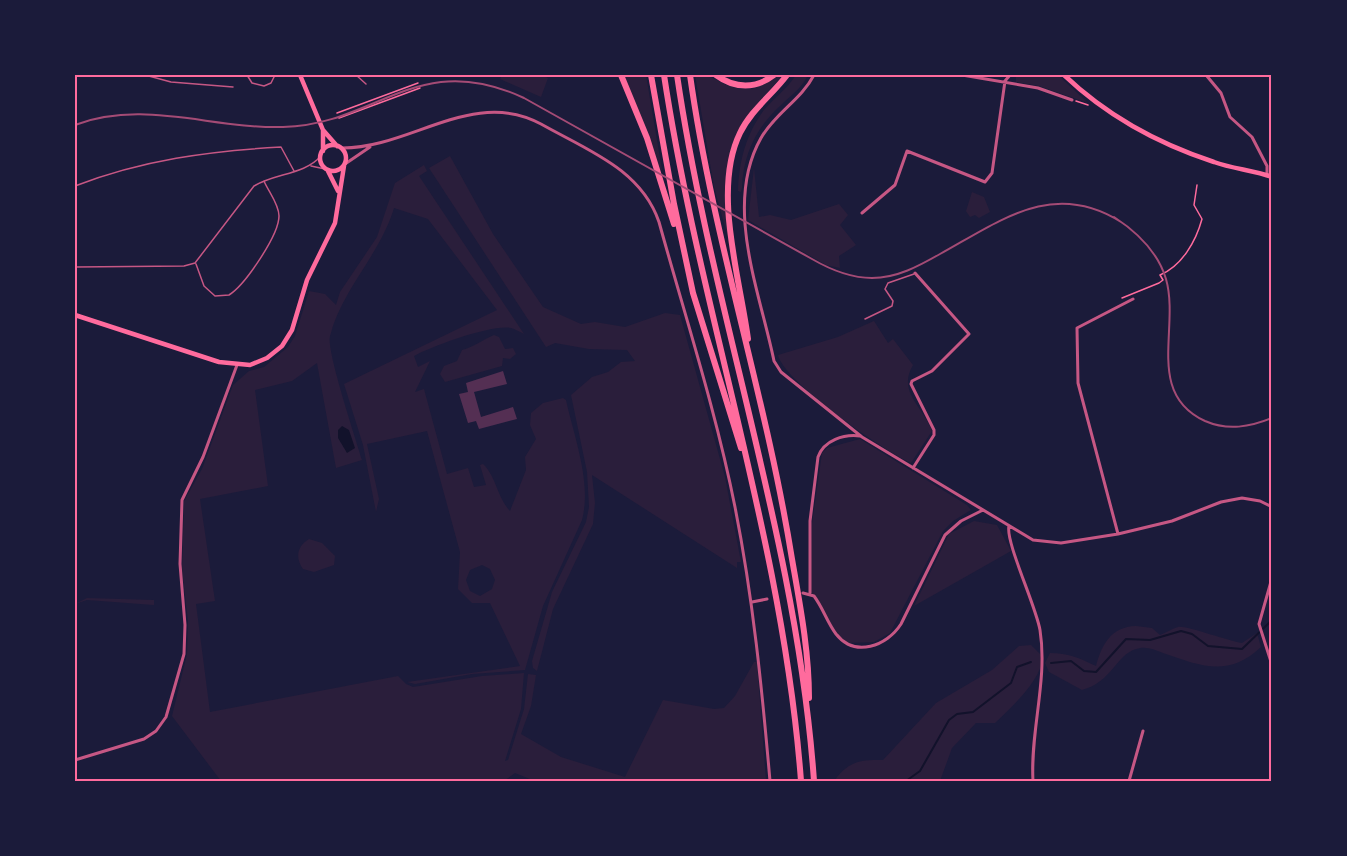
<svg xmlns="http://www.w3.org/2000/svg" width="1347" height="856" font-family="'Zilla Slab',serif">
<rect width="100%" height="100%" fill="#1b1b3a"/>
<path fill="#2a1e3b" fill-rule="evenodd" d="M502,75h39l7,3 -7,19 -41,-18z
M624,75h22l16,95h-2z
M695,75c23,0 28,13 49,14 18,1 26,-12 39,-14 -22,25 -45,47 -54,80l1,90 -16,-58z
M796,75h12c-6,13 -18,21 -28,31 -24,22 -37,49 -38,82l-1,4 -3,-1c1,-30 8,-57 26,-81 10,-12 23,-21 32,-35z
M1016,75h42l30,28 -49,-17 -23,-4z
M450,156l43,78 50,73 38,17 14,-2 30,5 40,-14 15,2 45,162 16,85h-4v6l-145,-93 3,28 -2,21 -40,85 -16,62 -4,-3 -1,-7 20,-69 34,-70 3,-15 -2,-35 -16,-77 21,-18 16,-5 13,-10 14,-1 -8,-11 -38,-1 -34,-6 -9,4 -117,-179z
M424,165l3,6 -8,5 105,158c-4,-2 -9,-5 -13,-6 -18,-4 -79,18 -97,28l4,11 12,-6 -15,31 9,-3 23,85 21,-6 6,19 12,-2 -6,-20 3,-1c13,12 14,33 27,47l16,-41 -1,-13 11,-18 -6,-14 1,-12 12,-10 20,-5 3,2c8,37 26,82 16,120l-39,86 -18,64 -53,4 -57,10 -8,-2 113,-16 -30,-63h-18l-14,-14 2,-37 -33,-121 -60,13 12,55 -3,13 -13,-67 -19,-61 153,-74 -69,-91 -34,-11c-14,47 -52,81 -64,128 -4,14 26,103 32,124l-26,8 -19,-105 -25,18 -37,9 13,96 -68,13 15,102 -19,3 14,108 188,-36 8,8 7,3 69,-11 42,-3 -3,36 -16,52 3,-1 16,-51 4,-35 8,1 -5,31 -10,28 40,23 64,20 38,-77 51,9 10,-1 11,-12 19,-34h3l9,119h-231l-20,-8 -11,8h-283l-49,-65 15,-62 1,-33 -6,-51 2,-69 18,-32 31,-84 16,-14 15,-4 24,-20 7,-11 14,-45 16,3 11,11 4,-13 37,-55 18,-54zM482,565l8,4 5,11 -3,9 -12,7 -10,-5 -4,-11 4,-10z
M754,168l5,49 11,-2 21,5 48,-16 9,11 -8,10 16,20 -17,11 1,12 -14,-3 -78,-45z
M972,192l12,5 6,15 -11,6 -4,-3 -5,2 -4,-6z
M874,321l14,22 5,-4 20,26c-16,27 10,41 19,66l-21,32c-27,-12 -127,-81 -133,-108l60,-18z
M494,335l5,2 6,12 8,-1 3,6 -6,5 -7,-1 -1,8 -57,16 -5,-8 4,-8 13,-5 5,-11c12,-3 20,-10 32,-15z
M860,439l107,66 4,5 -18,11 -10,10 -53,102 -16,9 -26,1 -10,-7 -28,-43 2,-70 10,-70 5,-5z
M974,521l23,4 14,26 -97,55 35,-72z
M309,539l13,4 13,13 -1,9 -20,7 -11,-3c-8,-11 -6,-23 6,-30z
M87,598l67,2v5l-67,-5 -12,4z
M1136,626l16,2 8,7c5,-2 12,-6 18,-8 7,-2 50,14 64,16l15,-10 4,14c-33,31 -60,19 -98,6 -10,-4 -17,-7 -27,-4 -20,6 -24,33 -54,41l-33,-18 -4,-9 5,-10c18,0 29,5 46,13 6,-22 15,-39 40,-40z
M1031,645l12,12c-2,23 -31,50 -48,66h-19l-24,25 -12,33h-106c15,-20 25,-21 49,-21l53,-57 56,-33 27,-24z"/>
<path fill="#12122b" d="M342,426l7,4 6,18 -8,5 -9,-15v-8z"/>
<g fill="none" stroke-linecap="round" stroke-linejoin="round">
<path stroke="#12122b" stroke-width="2" d="M1051,663l20,-2 13,10 12,1 30,-33 24,1 31,-9 11,3 16,12 34,3 30,-29
M906,781l14,-10 29,-51 8,-6 16,-2 38,-29 6,-16 14,-5"/>
</g>
<path fill="#542f53" d="M503,371l4,13 -33,8 7,25 32,-10 4,12 -38,10 -3,-8 -8,2 -9,-29 9,-2 -2,-9z"/>
<g fill="none" stroke-linecap="round" stroke-linejoin="round">
<path stroke="#ff6b9d" stroke-width="1.5" d="M1076,101l12,4
M337,113l81,-30
M339,118l81,-30
M1122,298l37,-15 4,-3 -3,-5c22,-9 36,-34 42,-56l-8,-14 3,-20"/>
<path stroke="#c65784" stroke-width="1.5" d="M145,75l26,7 62,5
M247,75l5,8 12,3 7,-3 4,-8
M356,75l10,9
M311,166l14,3
M75,186c67,-26 134,-35 206,-39l13,24
M196,264l8,22 11,10 14,-1c16,-10 50,-60 50,-79 0,-12 -11,-25 -15,-35
M75,267l109,-1 11,-3 59,-77c21,-13 50,-11 67,-30
M865,319l27,-13 1,-5 -8,-12 3,-6 26,-9"/>
<path stroke="#c65784" stroke-width="3" d="M814,75c-13,25 -39,38 -53,63 -38,67 -1,154 13,223l7,11 81,65 171,103 28,3 57,-9 54,-13 49,-19 21,-4 18,3 12,6
M962,75l76,13 34,12
M1206,75l15,18 9,24 22,20 15,29v9
M341,148c69,1 132,-61 200,-24 46,26 100,45 118,98 26,94 57,189 76,285 18,91 27,182 35,274
M345,164l25,-17
M862,213l33,-28 12,-34 78,31 7,-9 13,-92 5,-6
M913,468l21,-33v-5l-23,-46 1,-3 20,-10 37,-37 -54,-61
M1009,526c-4,15 27,80 31,104 8,50 -10,101 -7,151
M1118,534l-40,-151 -1,-55 56,-29
M1272,578l-13,46 13,41
M803,593l11,3c9,12 13,26 22,38 19,24 51,12 65,-10l44,-89 16,-14 22,-11
M810,593v-72l8,-64c6,-17 26,-23 42,-21
M752,602l15,-3
M75,760l69,-21 12,-8 10,-14 18,-63 1,-29 -5,-61 2,-64 21,-43 34,-92
M1129,781l14,-50"/>
<path stroke="#ff6b9d" stroke-width="4.5" d="M300,75l23,55 14,16
M1064,75c42,40 95,69 150,87 19,7 39,8 58,15
M320 158a13 13 0 1 1 26 0a13 13 0 1 1-26 0Z
M323,151v-21
M328,171l10,20
M75,315l144,47 31,3 17,-7 15,-12 10,-16 15,-50 28,-57 9,-57"/>
<path stroke="#ff6b9d" stroke-width="6" d="M621,75l26,63 27,86
M651,75l23,129 19,89 48,155
M664,75c36,237 119,466 137,706
M677,75c35,238 120,465 137,706
M690,75c23,164 76,321 102,484 8,46 17,92 17,139
M716,75c19,14 40,14 58,0
M748,339c-8,-61 -36,-149 -8,-206 11,-23 32,-38 47,-58"/>
<path stroke="#a44b75" stroke-width="2" d="M75,125c68,-26 137,4 208,2 94,-2 134,-79 241,-29l288,161c19,11 38,19 60,19 25,0 47,-12 68,-24 60,-33 113,-75 181,-32
M1114,217c23,15 44,35 52,62 14,49 -21,114 39,142 23,10 45,6 67,-3"/>
</g>
<rect width="1347" height="856" fill="none" stroke="#1b1b3a" stroke-width="153"/>
<rect x="76" y="76" width="1194" height="704" fill="none" stroke="#ff6b9d" stroke-width="2"/>
</svg>
